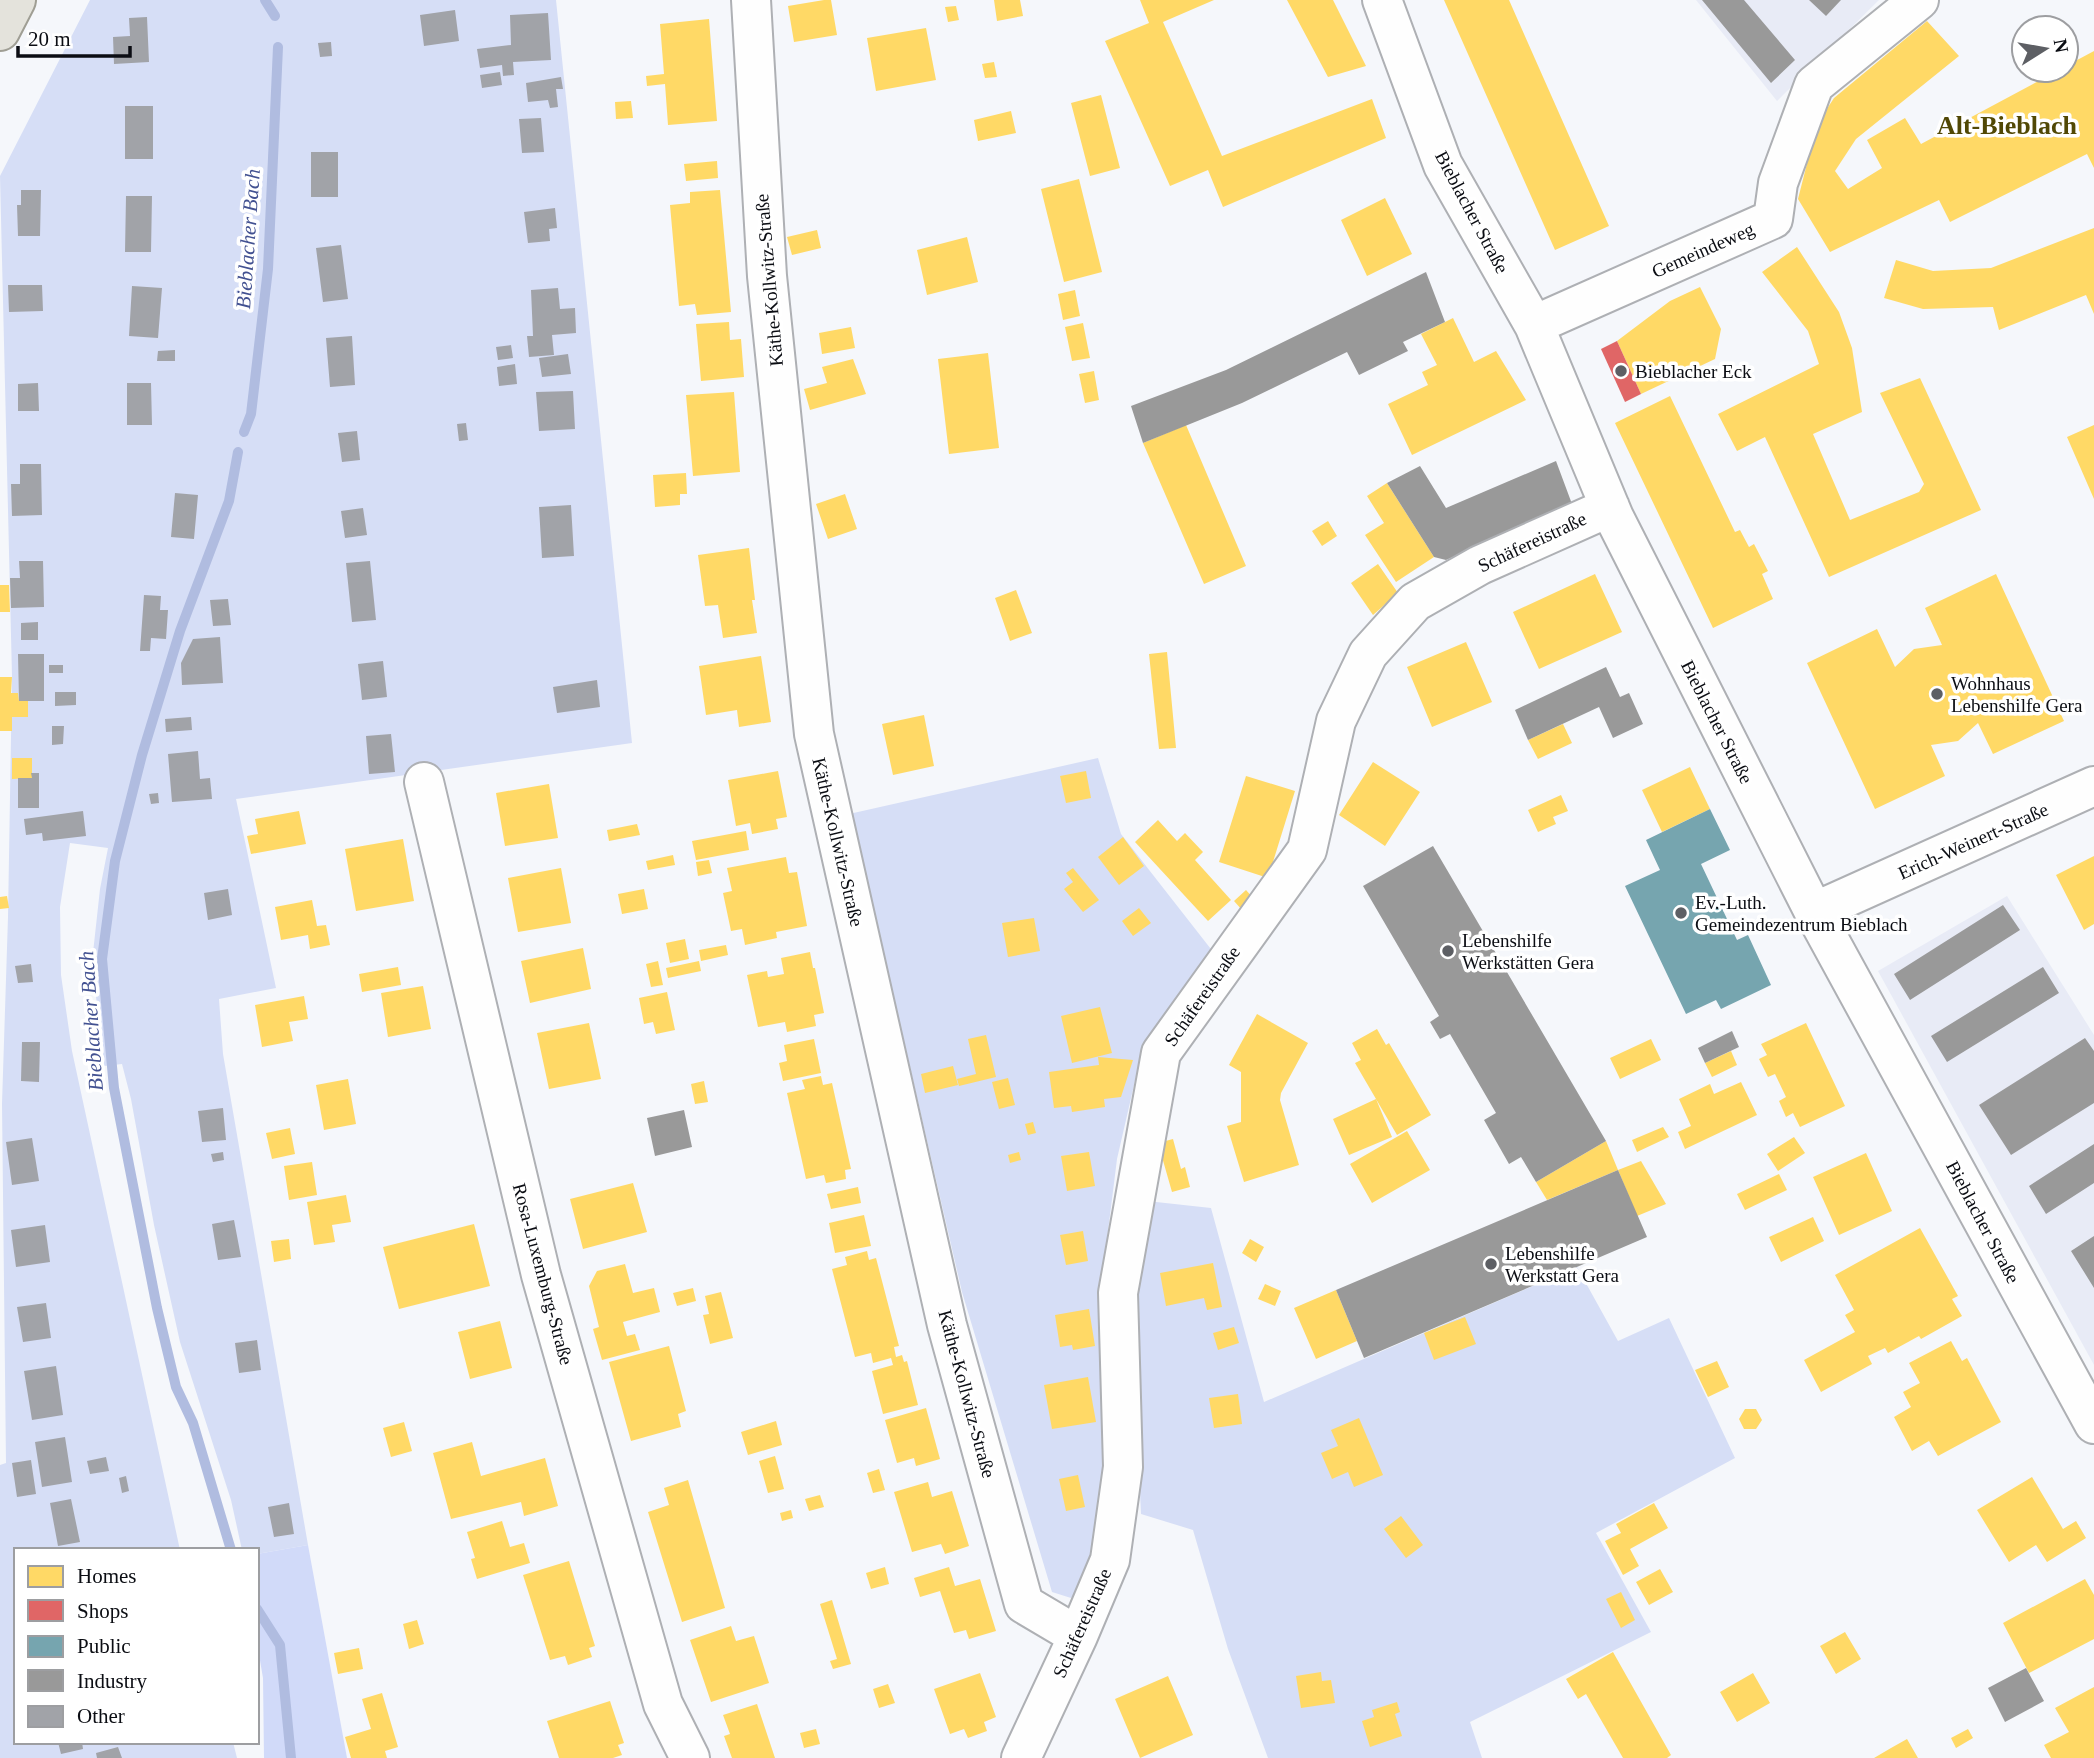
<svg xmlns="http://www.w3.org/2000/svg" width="2094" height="1758" font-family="Georgia,serif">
<rect width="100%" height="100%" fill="#f5f7fb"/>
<path fill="#e8ebf6" d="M1696,0h183l-102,101z
M2007,896l87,139v330l-216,-394z"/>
<path fill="#d6def6" d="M90,0h466l76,743 -396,56 40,189 -57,11 4,55 85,491 -51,9v-4h-15l-11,-50 -51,-158 -26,-117 -23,-126 -9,-35 -18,2 -12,-104 8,-73 8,-41 -38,-5 -10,64 1,68 11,76 108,499h-164v192h217l4,16h-237v-293l6,-2 -4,-359 6,-187 4,-240 -12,-501z
M1098,758l23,76 93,119 -71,93 -26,113 -13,104 1,184 -7,75 -9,55 -18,21 -19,-6 -90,-300 -71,-307 -42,-171z
M1147,1201l64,7 53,194 313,-135 41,74 51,-23 66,140 -139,75 55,99 -181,90 12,36h-214l-40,-109 -35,-119 -52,-16 -10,-218z"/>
<path fill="#d1daf9" d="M308,1545l39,213h-83l-1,-80 -6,-35v-89z"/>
<path fill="#ffd966" d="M824,0h7l6,35 -43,7 -6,-36z
M994,0h26l3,16 -26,5z
M1140,0h74l-51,22 59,134 150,-57 14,39 -163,69 -15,-37 -38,16 -65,-145 44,-18z
M1287,0h46l33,66 -38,11z
M1444,0h65l100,226 -54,24z
M956,6l3,14 -11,2 -3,-15z
M709,19l8,102 -49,4 -3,-41 -18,2 -1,-10 18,-2 -4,-50z
M1927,21l32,35 -103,83 -21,32 13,18 34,-21 -15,-28 38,-22 16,26 138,-74h7v-4l28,-15v117l-7,-14 -137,68 -11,-22 -109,52 -32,-53 19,-75 17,-26z
M926,28l10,52 -60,11 -9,-53z
M994,62l3,15 -12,1 -3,-14z
M1101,95l19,73 -30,8 -19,-73z
M631,101l2,17 -17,1 -1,-17z
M1011,111l5,22 -38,8 -4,-21z
M717,161l1,17 -32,3 -2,-17z
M1079,179l23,93 -38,10 -23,-93z
M720,190l11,122 -34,3 -2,-11 -16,2 -9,-101 20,-2v-11z
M1385,198l27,56 -45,22 -26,-56z
M2094,228v86l-8,-19 -87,35 -6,-23 -70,2 -39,-11 12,-38 37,11 58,-3z
M817,230l4,18 -29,7 -5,-18z
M967,237l11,45 -51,13 -10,-45z
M1797,247l42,65 13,36 10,64 -49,22 37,86 69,-28 5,-8 -44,-91 40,-15 61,132 -152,67 -64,-140 -28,14 -19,-37 101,-50 -11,-33 -46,-59z
M1700,287l21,42 -6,30 -74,35 -24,-53 53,-40z
M1075,290l5,26 -17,4 -5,-26z
M1453,318l21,44 22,-11 30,49 -114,55 -24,-51 40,-19 -6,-13 15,-7 -16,-31z
M729,322l1,18 11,-1 3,38 -43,4 -5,-57z
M1083,323l7,35 -18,3 -7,-34z
M851,327l4,21 -33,6 -3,-21z
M988,353l11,95 -50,6 -11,-95z
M853,359l13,35 -56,16 -6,-21 23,-6 -5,-16z
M1094,371l5,29 -14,3 -6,-29z
M734,392l6,80 -47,4 -7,-81z
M1670,396l65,136 5,-2 9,17 5,-3 14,27 -6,3 11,25 -60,29 -98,-205z
M1186,425l60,141 -42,18 -61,-141z
M2094,425v74l-27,-62z
M686,473l1,21h-7v11l-25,2 -2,-32z
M1387,483l47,74 -38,25 -31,-47 19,-12 -17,-27z
M845,494l12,35 -29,10 -12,-35z
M1328,521l9,15 -15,10 -10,-15z
M749,548l6,52h-3l5,33 -34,5 -5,-33 -13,1 -7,-51z
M1378,564l20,29 -25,22 -22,-32z
M1595,574l27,58 -83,37 -26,-57z
M1996,574l68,147 -71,33 -15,-31 -20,18 -27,4 14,31 -70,33 -68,-146 70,-34 18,38 19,-18 28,-4 -17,-37z
M0,585h9l1,27h-10z
M1016,590l16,43 -22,8 -15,-43z
M1466,642l26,60 -60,25 -25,-60z
M1167,652l9,96 -17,1 -10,-95z
M761,656l10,66 -32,5 -2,-17 -31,5 -7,-49z
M0,677h12l-1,16h7l1,8h9v16h-16v14h-12z
M924,715l10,51 -41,9 -11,-51z
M1563,724l9,19 -34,16 -10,-19z
M12,758h20v20l-20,1z
M1373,762l47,30 -35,54 -46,-31z
M1690,767l20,42 -48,23 -20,-42z
M778,771l9,46 -11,2 2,10 -26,5 -2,-11 -14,3 -8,-46z
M1086,771l5,27 -25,5 -6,-27z
M1246,776l49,15 -27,87 -49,-16z
M549,784l9,54 -53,8 -9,-53z
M1561,795l7,16 -15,6 3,7 -18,8 -10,-22z
M299,811l7,33 -55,10 -4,-18 11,-2 -3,-15z
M1158,820l19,21 8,-8 18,19 -8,8 36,40 -23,21 -73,-79z
M637,824l3,11 -31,6 -2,-11z
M746,831l3,19 -53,10 -4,-19z
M1123,837l21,29 -25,19 -21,-28z
M403,839l11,62 -58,10 -11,-62z
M673,855l2,10 -27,5 -2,-9z
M2094,856v68l-10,6 -28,-55z
M786,857l3,16 8,-1 10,54 -31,6 1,6 -32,7 -3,-16 -11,2 -8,-38 9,-2 -5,-23z
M709,860l3,13 -14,3 -2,-14z
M561,868l10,55 -53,9 -10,-54z
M1073,868l26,32 -16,12 -19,-23 9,-7 -7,-9z
M644,889l4,20 -26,5 -4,-20z
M1246,890l8,9 -12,11 -8,-9z
M7,896l2,12 -9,1v-12z
M312,900l5,26 9,-1 4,20 -20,4 -2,-14 -27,5 -6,-33z
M1139,908l12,15 -18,13 -11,-15z
M1034,918l6,33 -32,6 -6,-34z
M685,939l4,20 -19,4 -4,-20z
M726,945l2,10 -27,6 -2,-11z
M583,948l8,41 -61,14 -9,-42z
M810,952l3,16h2l9,45 -10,2 2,11 -29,6 -2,-10 -27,5 -11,-52 20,-4 1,6 16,-3 -3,-16z
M658,961l5,24 -12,2 -5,-23z
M699,961l2,10 -33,7 -2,-10z
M398,967l3,18 -39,7 -3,-18z
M423,986l8,43 -43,8 -7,-44z
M667,992l8,38 -19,4 -3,-12 -9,2 -5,-26z
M304,996l4,23 -19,3 4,19 -31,6 -7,-42z
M1100,1007l12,46 -40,10 -11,-47z
M1257,1014l51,29 -27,50 -1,7 19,65 -55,17 -17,-56 14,-4v-50l-12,-7z
M589,1023l12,56 -52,10 -12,-56z
M1806,1023l39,83 -45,21 -7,-14 -7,4 -7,-16 7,-4 -11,-23 -7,3 -9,-18 8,-4 -6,-11z
M1377,1029l9,16 3,-2 42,72 -34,20 -21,-36 16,38 -43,18 -16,-36 43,-20 -21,-36 6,-3 -9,-17z
M986,1035l10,42 -37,9 -2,-7 19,-5 -8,-35z
M814,1039l7,34 -38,8 -4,-18 8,-2 -3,-16z
M1651,1039l10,21 -41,19 -10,-21z
M1731,1051l6,14 -25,12 -7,-14z
M1098,1057l35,3 -12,37 -17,2 1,8 -33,5 -1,-6 -17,2 -5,-36 50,-7z
M953,1066l5,19 -33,8 -4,-19z
M821,1076l2,9 9,-2 19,86 -6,1 1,9 -20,4 -2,-8 -18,4 -19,-86 18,-4 -3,-9z
M1008,1078l7,27 -16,4 -7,-27z
M348,1079l8,45 -32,6 -8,-45z
M704,1081l4,21 -13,2 -4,-20z
M1741,1082l16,33 -72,34 -7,-17 13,-6 -12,-27 31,-15 4,10z
M1033,1122l3,11 -8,2 -3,-11z
M1663,1127l6,10 -32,15 -5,-12z
M290,1128l5,26 -23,5 -6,-26z
M1407,1131l23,39 -58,33 -22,-39z
M1794,1137l11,16 -27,18 -11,-17z
M1173,1139l8,30 4,-2 5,20 -18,5 -14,-49z
M1606,1141l12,29 -71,30 -11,-18z
M1019,1152l2,8 -11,3 -2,-8z
M1089,1152l6,34 -28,5 -6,-35z
M1866,1153l26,58 -53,24 -26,-58z
M1641,1161l25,43 -29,12 -19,-46z
M312,1162l5,33 -28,5 -5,-34z
M1779,1174l8,16 -42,20 -8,-16z
M633,1183l14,49 -64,17 -13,-50z
M858,1187l3,16 -30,6 -4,-15z
M346,1195l5,27 -19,3 3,17 -21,3 -7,-43z
M864,1215l7,31 -36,7 -6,-30z
M1813,1217l11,24 -43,21 -12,-25z
M474,1224l16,62 -91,23 -16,-62z
M1920,1228l38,68 -6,3 10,17 -41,23 -2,-3 -31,17 -3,-5 -17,8 4,8 -51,28 -17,-32 51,-28 -10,-17 9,-5 -19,-35z
M1083,1231l5,30 -22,4 -6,-30z
M289,1239l2,20 -17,3 -3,-21z
M1250,1239l14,8 -8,15 -14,-9z
M867,1251l2,9 7,-2 23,88 -5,1 2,10 6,-2 2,7 3,-1 11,44 -35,9 -11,-43 21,-6 -2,-7 -18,5 -2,-10 -16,4 -23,-88 15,-4 -2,-8z
M1213,1263l9,44 -15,3 -3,-12 -38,8 -6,-33z
M625,1264l8,29 21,-5 6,24 -37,10 4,14 8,-2 5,16 -38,10 -9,-31 6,-2 -10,-41 8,-15z
M1265,1284l16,7 -6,15 -17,-7z
M693,1288l3,13 -19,5 -4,-13z
M1336,1290l21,51 -41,18 -22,-51z
M721,1292l12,46 -23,6 -7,-29 6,-1 -4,-18z
M1089,1309l6,37 -22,4 -1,-5 -12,2 -5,-32z
M1465,1317l11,27 -42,16 -10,-27z
M500,1321l12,47 -42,11 -12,-47z
M1234,1327l5,16 -21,7 -5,-17z
M1951,1341l11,20 5,-3 34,64 -63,34 -9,-15 -17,10 -18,-34 17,-10 -8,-15 17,-9 -11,-20z
M669,1346l17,65 -8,3 3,13 -50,14 -22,-79z
M1717,1361l12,26 -21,10 -13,-27z
M1088,1377l8,45 -44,7 -8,-44z
M1238,1394l4,30 -28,4 -5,-30z
M926,1408l14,51 -24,7 -2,-8 -17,5 -12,-43z
M1745,1409h11l6,11 -6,9h-12l-5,-10z
M1359,1418l24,57 -29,12 -6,-15 -16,7 -11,-26 17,-7 -7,-16z
M776,1421l6,24 -34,10 -7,-23z
M404,1422l8,29 -21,6 -8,-29z
M472,1442l9,34 64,-18 13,48 -34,10 -3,-14 -70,17 -18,-66z
M775,1456l9,33 -16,4 -9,-32z
M879,1469l6,21 -12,3 -6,-20z
M1078,1475l7,32 -19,4 -7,-32z
M2032,1477l31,52 13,-8 10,17 -39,24 -11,-17 -27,17 -32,-52z
M688,1480l37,128 -43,14 -34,-110 21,-7 -5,-17z
M928,1482l4,15 20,-6 17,55 -24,8 -4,-10 -29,8 -18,-60z
M820,1495l4,12 -15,4 -4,-12z
M1654,1503l14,25 -38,21 9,17 -16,9 -18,-34 16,-8 -5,-9z
M791,1510l2,8 -11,3 -2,-8z
M1401,1516l22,29 -17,13 -22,-29z
M502,1521l8,26 14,-4 6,20 -53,16 -6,-20 4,-1 -8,-26z
M569,1561l26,85 -6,2 3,9 -24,8 -3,-9 -15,4 -27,-85z
M885,1567l4,17 -18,5 -5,-16z
M949,1567l6,19 25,-7 16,52 -27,8 -3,-9 -12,3 -14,-42 -20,6 -6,-19z
M1660,1569l13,23 -24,13 -13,-23z
M2085,1579l9,16v44l-65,34 -26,-50z
M1621,1592l14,28 -14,8 -15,-29z
M832,1600l19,64 -18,5 -3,-8 7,-2 -17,-55z
M417,1620l7,24 -15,5 -6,-25z
M731,1626l5,15 18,-5 15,47 -58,19 -21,-62z
M1845,1632l16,27 -25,15 -16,-28z
M359,1648l4,21 -25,5 -4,-21z
M1613,1652l58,103 -4,3h-44l-37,-64 -8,5 -12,-20z
M1321,1672l1,9 9,-1 4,23 -34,5 -5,-32z
M980,1673l16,44 -12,5 3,9 -19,7 -4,-9 -14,5 -16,-45z
M1753,1673l17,30 -33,19 -17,-30z
M1168,1676l25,59 -53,23 -25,-59z
M888,1684l7,19 -16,5 -6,-19z
M2094,1687v71h-43l-7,-13 25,-13 -14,-24z
M382,1693l16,54 -13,4 2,7h-36l-6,-21 26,-8 -9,-30z
M610,1701l14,42 -6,2 4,10 -9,3h-54l-12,-37z
M1397,1702l3,10 -5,2 7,22 -32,11 -8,-26 12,-4 -2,-7z
M757,1704l18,54h-43l-8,-22 6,-2 -7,-19z
M816,1729l4,15 -16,4 -4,-15z
M1968,1729l5,9 -17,10 -5,-10z
M1907,1739l11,19h-44l17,-10z"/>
<path fill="#e06666" d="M1617,341l24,53 -16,8 -24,-53z"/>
<path fill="#76a5af" d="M1710,809l20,41 -29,14 36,76 11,-5 23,50 -50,24 -5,-9 -30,14 -61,-128 35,-16 -14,-30z"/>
<path fill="#999" d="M1702,0h42l51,60 -24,23z
M1809,0h32l-15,16z
M1426,272l19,50 -42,20 5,9 -49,24 -12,-23 -105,51 -99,40 -12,-37 95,-36z
M1556,461l16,43 -126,56 -12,-3 -47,-74 33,-17 26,42z
M1606,667l14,30 9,-4 14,31 -30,14 -14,-31 -71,33 -13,-30z
M1433,846l173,295 -70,41 -15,-25 -12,7 -25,-44 12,-7 -46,-79 -10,5 -10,-17 9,-6 -76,-130z
M2003,905l17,25 -110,70 -16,-26z
M2043,967l16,26 -112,69 -16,-26z
M1732,1031l7,16 -34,16 -7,-15z
M2085,1038l9,13v52l-83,52 -32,-50z
M684,1110l8,37 -37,9 -8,-38z
M2094,1144v39l-48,31 -17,-28z
M1618,1170l29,67 -283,121 -28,-68z
M2094,1236v52l-23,-37z
M2026,1668l18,33 -39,21 -17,-34z"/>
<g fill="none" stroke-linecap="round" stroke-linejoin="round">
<path stroke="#b0bce0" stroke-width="10" d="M265,0l10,16
M244,432l7,-18 17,-145 10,-222
M231,1550l-38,-127 -17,-36 -19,-79 -43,-220 -12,-129 13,-98 27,-106 38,-124 49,-130 9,-49
M257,1609l23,36 11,113"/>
</g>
<path fill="#a1a3a8" d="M455,10l4,31 -35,5 -4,-31z
M548,13l3,47 -38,2 1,13 -11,1 -1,-11 -22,3 -3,-19 34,-4 -1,-30z
M147,17l2,45 -35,2 -1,-27 17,-1 -1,-18z
M331,42l1,14 -12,1 -2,-14z
M500,72l2,13 -20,3 -2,-13z
M561,77l2,12h-7l2,18 -8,1 -2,-8 -20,2 -2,-19z
M125,106h28v53h-28z
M541,118l3,34 -22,1 -3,-34z
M311,152h27v45h-27z
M21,190h20l-1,46h-22l-1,-31h4z
M126,196h26l-1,56h-26z
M555,208l2,20 -8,1 1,12 -22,2 -4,-31z
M341,245l7,54 -25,3 -7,-54z
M8,285h34l1,26 -34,1z
M132,286l30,2 -4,50 -29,-2z
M558,288l2,21 15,-1 1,25 -24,2 2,20 -25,2 -2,-21h6l-2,-46z
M352,336l3,49 -25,2 -4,-49z
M511,345l2,13 -15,2 -2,-13z
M175,350v11h-18l1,-10z
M568,354l3,20 -29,3 -3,-19z
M515,364l2,20 -18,2 -2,-19z
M38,383l1,28h-21v-27z
M127,383h24l1,42h-25z
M573,391l2,38 -36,2 -3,-39z
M466,423l2,17 -9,1 -2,-17z
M357,431l3,29 -18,2 -4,-29z
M20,464h21l1,51 -30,1 -1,-32h9z
M175,493l23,2 -4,44 -23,-2z
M571,505l3,51 -32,2 -3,-51z
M363,508l4,27 -22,3 -4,-27z
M19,561h24l1,46 -33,1 -1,-30h10z
M370,561l6,59 -24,2 -6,-59z
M144,595l17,1 -1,14h8l-2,29 -15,-1 -1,13h-10z
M228,599l3,26 -18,1 -3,-26z
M38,622v18h-17v-17z
M220,637l3,46 -41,2 -1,-22 12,-24z
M18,654h26v47h-25z
M383,661l4,36 -25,3 -4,-36z
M49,665h14v8h-14z
M597,680l3,27 -43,6 -4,-26z
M55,692h21v13l-21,1z
M191,717l1,13 -26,2 -1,-13z
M52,726h12l-1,18 -11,1z
M391,734l4,38 -26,2 -3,-38z
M198,751l2,28 10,-1 2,21 -40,3 -4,-48z
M31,773h8v35h-21v-30h14z
M158,793l1,10 -8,1 -2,-10z
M83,811l3,25 -43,5 -1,-8 -16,2 -2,-16z
M228,889l4,26 -24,5 -4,-27z
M31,964l2,18 -15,1 -3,-17z
M22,1042h18l-1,40 -18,-1z
M223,1108l3,32 -24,2 -4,-31z
M32,1138l7,43 -27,4 -6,-43z
M223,1152l1,8 -11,2 -2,-8z
M234,1220l7,37 -23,3 -6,-36z
M45,1225l5,37 -34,5 -5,-37z
M46,1303l5,35 -28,4 -6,-35z
M257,1340l4,30 -22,3 -4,-30z
M56,1366l7,49 -31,5 -8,-49z
M65,1437l7,45 -30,5 -7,-45z
M106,1457l3,14 -19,3 -3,-13z
M31,1460l5,34 -19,3 -5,-34z
M126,1476l3,15 -7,2 -3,-15z
M71,1499l9,43 -22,4 -8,-43z
M289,1503l5,31 -20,3 -6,-30z
M58,1742h24l1,7 -22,5z
M118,1747l4,11h-25l-1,-5z"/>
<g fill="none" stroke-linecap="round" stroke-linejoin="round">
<g stroke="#aeb0b4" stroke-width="42">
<path id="minor" d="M751,0l16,276 47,458 133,591 77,279 54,32
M1382,0l61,165 91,160 80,192 200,395 280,512
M1534,325l239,-106 5,-36 36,-98 105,-85
M424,782l117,493 122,429 27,54
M1814,912l280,-126
M1021,1758l57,-122 32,-76 13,-93 -5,-174 43,-240 146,-203 29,-129 32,-67 47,-52 65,-37 130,-58"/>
</g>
<g stroke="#9f9e94" stroke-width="42">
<path id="major" d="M0,31l16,-31"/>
</g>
<use href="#minor" stroke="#fefefe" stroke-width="38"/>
<use href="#major" stroke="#e4e3dc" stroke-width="38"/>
</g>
<g fill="#5d5f64" stroke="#fff" stroke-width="2.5">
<circle cx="1621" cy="371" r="7"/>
<circle cx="1937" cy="694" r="7"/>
<circle cx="1681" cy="913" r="7"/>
<circle cx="1448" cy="951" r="7"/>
<circle cx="1491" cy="1264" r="7"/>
</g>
<g text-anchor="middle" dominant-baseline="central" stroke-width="7" stroke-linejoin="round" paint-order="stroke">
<g font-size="19" fill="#0b0d13" stroke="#fff">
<text transform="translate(1472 212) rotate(62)">Bieblacher Straße</text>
<text transform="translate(1703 250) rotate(-24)">Gemeindeweg</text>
<text transform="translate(769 280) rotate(-95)">Käthe-Kollwitz-Straße</text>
<text transform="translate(1532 542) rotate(-25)">Schäfereistraße</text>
<text transform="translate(1717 722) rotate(63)">Bieblacher Straße</text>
<text transform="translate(1973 841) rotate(-24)">Erich-Weinert-Straße</text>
<text transform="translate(838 842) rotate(77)">Käthe-Kollwitz-Straße</text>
<text transform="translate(1202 996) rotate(-55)">Schäfereistraße</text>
<text transform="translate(1983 1222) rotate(62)">Bieblacher Straße</text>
<text transform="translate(543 1274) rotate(75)">Rosa-Luxemburg-Straße</text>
<text transform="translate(967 1394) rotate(75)">Käthe-Kollwitz-Straße</text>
<text transform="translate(1082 1623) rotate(-66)">Schäfereistraße</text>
</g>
<g font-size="19" fill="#0b0d13" stroke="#fff" text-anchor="start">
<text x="1635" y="371">Bieblacher Eck</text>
<text x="1951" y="683">Wohnhaus<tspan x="1951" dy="22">Lebenshilfe Gera</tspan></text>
<text x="1695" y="902">Ev.-Luth.<tspan x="1695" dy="22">Gemeindezentrum Bieblach</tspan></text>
<text x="1462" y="940">Lebenshilfe<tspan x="1462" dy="22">Werkstätten Gera</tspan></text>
<text x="1505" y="1253">Lebenshilfe<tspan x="1505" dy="22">Werkstatt Gera</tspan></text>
</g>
<g font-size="21" font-style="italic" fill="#425191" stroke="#fff">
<text transform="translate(248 239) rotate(-86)">Bieblacher Bach</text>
<text transform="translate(91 1021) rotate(-94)">Bieblacher Bach</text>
</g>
<g font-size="26" font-weight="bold" fill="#514805" stroke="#fff">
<text x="2007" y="125">Alt-Bieblach</text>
</g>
</g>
<rect x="14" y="1548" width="245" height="196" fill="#ffffff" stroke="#9d9ea1" stroke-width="2"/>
<rect x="28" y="1566" width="35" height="21" fill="#ffd966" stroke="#9d9ea1" stroke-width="2"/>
<text x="77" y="1583" font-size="21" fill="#0b0d13">Homes</text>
<rect x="28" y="1600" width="35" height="21" fill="#e06666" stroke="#9d9ea1" stroke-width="2"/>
<text x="77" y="1618" font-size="21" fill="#0b0d13">Shops</text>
<rect x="28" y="1636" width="35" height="21" fill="#76a5af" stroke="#9d9ea1" stroke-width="2"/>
<text x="77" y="1653" font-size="21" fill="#0b0d13">Public</text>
<rect x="28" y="1670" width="35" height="21" fill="#999999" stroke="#9d9ea1" stroke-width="2"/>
<text x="77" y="1688" font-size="21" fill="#0b0d13">Industry</text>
<rect x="28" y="1706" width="35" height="21" fill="#a1a3a8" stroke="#9d9ea1" stroke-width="2"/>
<text x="77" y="1723" font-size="21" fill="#0b0d13">Other</text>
<g transform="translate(2045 49) rotate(79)"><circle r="33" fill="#ffffff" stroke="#9d9ea1" stroke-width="2"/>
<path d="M0-5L12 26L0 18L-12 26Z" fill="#5d5f64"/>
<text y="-10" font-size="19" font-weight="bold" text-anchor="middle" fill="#0b0d13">N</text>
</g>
<path d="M18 46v10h112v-10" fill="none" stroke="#0b0d13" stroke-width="3.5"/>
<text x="28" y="46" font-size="21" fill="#0b0d13" stroke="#ffffff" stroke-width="5" paint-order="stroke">20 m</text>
</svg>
